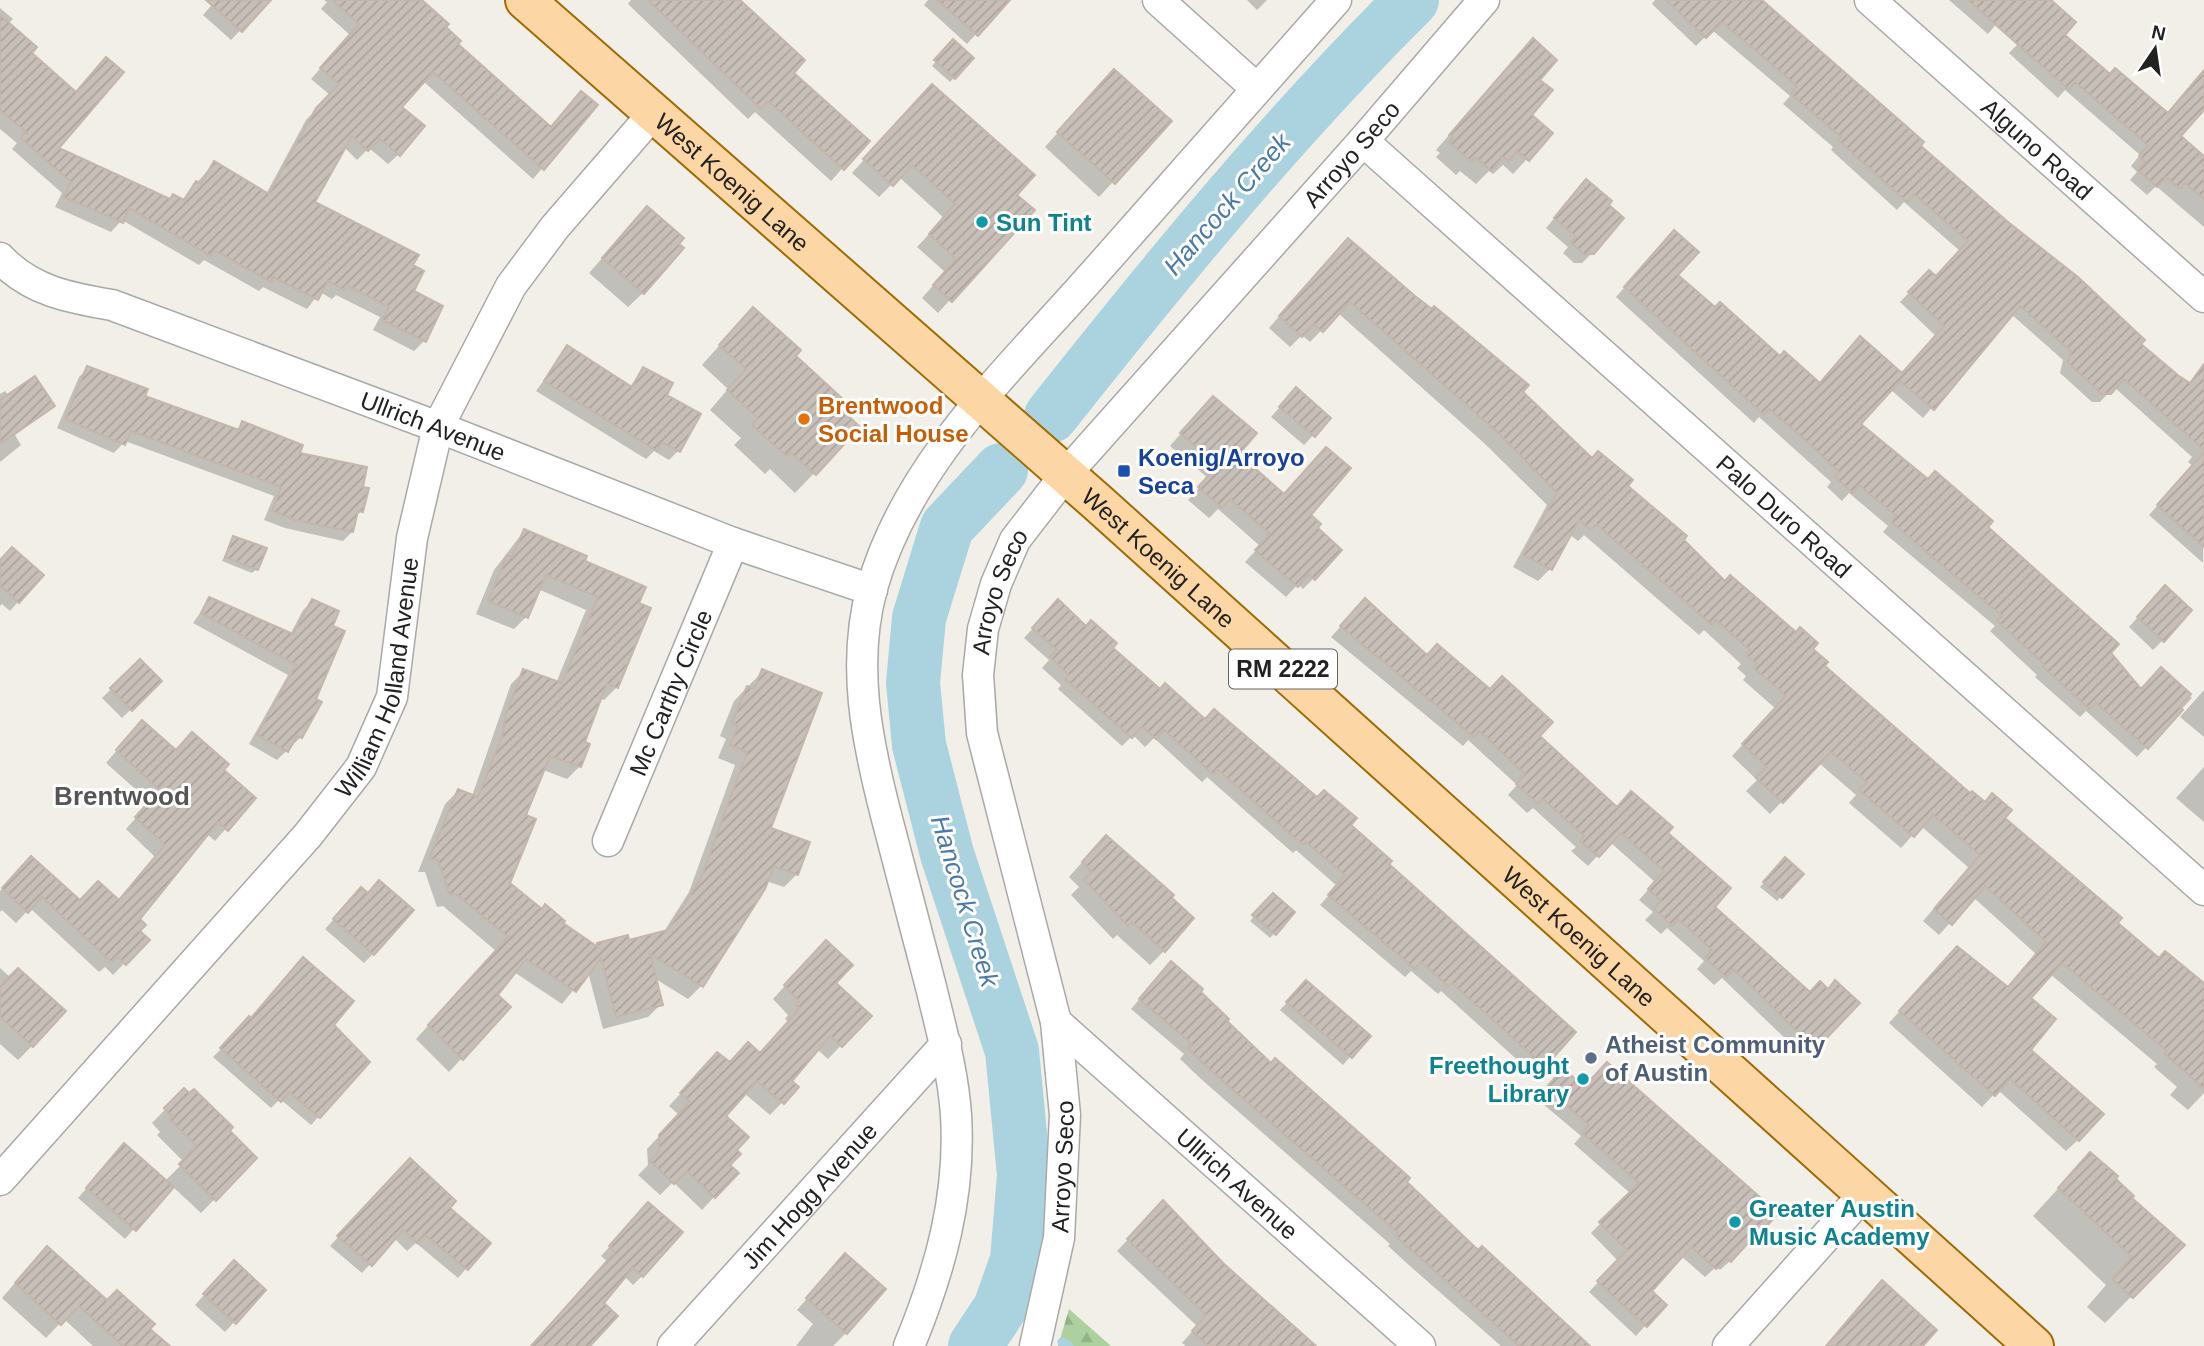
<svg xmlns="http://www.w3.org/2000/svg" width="2204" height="1346" font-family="Arial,sans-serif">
<defs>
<pattern id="forest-firs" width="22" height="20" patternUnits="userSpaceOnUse" patternTransform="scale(1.75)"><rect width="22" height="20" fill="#add19e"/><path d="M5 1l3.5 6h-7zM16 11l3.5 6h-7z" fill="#95b388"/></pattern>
<pattern id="building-hatch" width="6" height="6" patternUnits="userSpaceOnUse" patternTransform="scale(1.75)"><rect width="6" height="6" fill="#c7bfb8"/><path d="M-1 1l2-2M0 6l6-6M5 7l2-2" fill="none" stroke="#aba49e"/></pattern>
</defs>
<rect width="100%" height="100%" fill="#f2efe9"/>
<path fill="url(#forest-firs)" d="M1069,1309l42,37h-53z"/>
<path fill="#0003" d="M216,0h47l3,3 -35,37 -28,-25z
M324,0h92l40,44 94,84 21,-25 25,2 -63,74 -110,-98 -23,26 -2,48 -10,9 -19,-16 -12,12 -13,-13 -31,56 97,63 2,26 12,49 -10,10 -41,-21 7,-13 -44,-22 -4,4 -12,-7 -13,17 -44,-22 -4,4 -55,-31 -5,5 -77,-45 -11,12 -56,-25 7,-14 -50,-44 5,-6 -17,-14v-121l13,11 -5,5 21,30 27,95 113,52 13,-1 32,-37 52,31 40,-74 24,-25 -19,-16 39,-44 -29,-26 6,-7z
M631,0h106l54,73 76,68 -36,40 -76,-69 -7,7 -120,-115z
M928,0h79l-40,44 -43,-39z
M1247,0h20l-10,10z
M1655,0h105l444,402 -1,161 -54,-48 44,-49 -5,-4 4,-5 -78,-70 -14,15h-8l-32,-29 3,-13 -52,-46 -88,104 -33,-29 -31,35 126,103 124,126 31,38 21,-21 31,28 -55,59 -51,-46 -6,6 -45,-40 2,-2 -47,-44 5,-5 -112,-94 5,-6 -39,-33 -7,8 -15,-14 4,-5 -72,-65 -5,6 -138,-126 49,-55 10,34 40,33 104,76 83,-10 34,-39 -36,-34 29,-30 6,6 25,-27 -56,-49 -7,8 -66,-60 2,-3 -50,-43 7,-8 -78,-66 -16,16 -44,-42z
M1949,0h67l-28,34z
M2055,6l8,29 141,123v69l-48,-41 -9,9 -17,-15 7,-8 -6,-6 9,-11 -75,-65 -7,8 -49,-45z
M953,42l19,16 -22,24 -18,-16z
M1519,55l19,25 -9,36 21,18 -37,40 -10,-9 -10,9 -4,-3 -13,13 -16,-13 -4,4 -20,-18 4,-4 -4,-3z
M1100,85l69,36 -70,76 -54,-50z
M919,99l113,111 -94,103 -16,-15 23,-26 -28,-25 27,-29 -45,-41 -20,20 -27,-24z
M1577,191l15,62 -10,10h-8l-11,-10 5,-6 -22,-19z
M633,223l10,70 -15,14 -39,-34z
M1336,252l78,46 72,55 2,-2 39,34 -6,7 71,68 34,26 99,97 86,66 12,18 147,128 32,24 202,180v94l-16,17 -18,-15 7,-8 -23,-20 3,-3 -107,-90 -22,24v52l50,90 -12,11 -68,-61 -16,17 -93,-84 56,-63 62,28 29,-34 -63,-57 -34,38 -16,-14 46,-53 -48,-42 -20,22 -52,-45 7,-8 -37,-32 -49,51 -24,-23 11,-11 -25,-24 44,-47 -33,-29 3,-4 -9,-8 4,-4 -37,-34 -5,5 -115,-100 -6,6 -9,-7 -19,35 -12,12 -25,-14 34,-62 -63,-62 -146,-130 -28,29 -8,-7 -12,12 -21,-19z
M734,329l60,27 64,71 -63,66 -25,-24 -5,5 -31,-29 7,-7 -31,-28 18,-21 -26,-24z
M568,348l61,40 14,-19 21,27 14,55 -9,9 -15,-9 -8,8 -110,-68z
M88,368l55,29 92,34 8,-8 117,65 1,23 -6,7 -3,14 -9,9 -58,-13 -21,-8 10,-24 -149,-55 -11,12 -57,-25 22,-51z
M5,391l4,5 44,10 -38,29 6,10 -21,17v-68z
M1287,399l42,19 -25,27 -33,-28z
M1202,409l34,45 73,61 6,13 -1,50 -11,11 -5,-5 -12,13 -41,-35 15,-16 -42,-37 -9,9 -21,-18 20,-22 -38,-32z
M524,531l59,30 53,43 -19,83 -13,13 -4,-2 -17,45 -3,23 -13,13 -24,-9 -19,46 -16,67 87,64 68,-14 26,-41 46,-127 -17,-7 8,-19 -6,-3 14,-35 29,-30 6,158 28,45 -13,13 -18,-6 -65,105 -13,13 -34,-21 7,26 -13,13 -45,12 -15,-57 -26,32 -48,-32 -19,24 14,11 -60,65 -33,-33 80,-88 -53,-45 -6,1 -12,-35h-7l27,-68 13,-13 14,5 39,-112 13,-13 32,12 30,-73 -48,-21 -12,28 -12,12 -38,-15 18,-44z
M234,538l23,31 -5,4 -30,-12z
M0,561l18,41 -8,9 -8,-7 -2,2z
M2156,597l7,43 -10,10 -24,-23z
M210,599l80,36 13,-25 10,-9 18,26 -17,73 -13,37 -24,23 -28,-16 39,-69 -95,-52z
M1049,611l61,37 50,44 188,133 39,39 186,168 -39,43 -93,-84 -3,3 -27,-23 -6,6 -85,-72 17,-19 -41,-36 -3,3 -86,-76 -5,5 -48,-44 -9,9 -12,-12 -11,11 -64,-57 3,-4 -19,-17 7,-8 -25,-22z
M1355,611l72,46 110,79 79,73 50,24 47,74 97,87 17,-3 30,12 -49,52 -15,-13 -2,2 -69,-66 -8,7 -17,-16 7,-8 -37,-33 -6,6 -16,-14 8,-8 -14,-12 16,-18 -45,-40 -22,24 -17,-15 5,-4 -43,-39 -6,5 -19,-18 9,-10 -49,-45 -5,6 -132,-109z
M140,661l20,20 -38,37 -20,-20z
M2204,690v47l-24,-20z
M131,734l90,36 32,28 -38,43 -8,-7 -70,86 1,11 9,9 -34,35 -8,-8 -6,5 -69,-64 -14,15 -14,-13 -2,2v-21l20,-22 59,33h39l37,-45 -29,-28 24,-27 -44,-39z
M2204,767v55l-28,-24z
M1092,851l72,100 -14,14 -33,-30 -4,4 -42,-44 8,-8 -10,-10z
M1785,860l16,14 -24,27 -17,-14z
M1273,895l20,18 -23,25 -20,-17z
M352,899l21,55 -9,9 -39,-34z
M813,955l21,28 35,33 -41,43 -11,-10 -27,32 7,6 -27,28 -26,-22 -20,23 11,34 -21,47 -12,13 -29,-28 -13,13 -22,-20 10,-10 -1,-16 32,-34 -10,-9 36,-39 24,-3 30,-9 30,-33 -4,-3 3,-4 -15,-16z
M0,968l10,9 22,69 -14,14 -18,-16z
M1162,973l37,19 72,73 316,281h-86l-91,-80 -22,-20 2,-2 -189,-165 -21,-20 4,-5 -53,-45z
M1306,982l62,54 -25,29 -63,-55z
M250,1020l81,5 36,37 -56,63 -31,-26 -9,9 -58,-51z
M1554,1080l197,162 -31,28 -4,-3 -11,10 -24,-21 -32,36 15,13 -28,31 -47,-44 29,-31 -27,-28 39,-40 -56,-49 7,-8 -44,-37z
M184,1090l71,68 -54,55 -29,-27 -47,53 -47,-41 37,-43 50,26 19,-19 -27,-27 3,-3 -8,-9z
M2090,1154l40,45 52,46 -77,78 -18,-16 19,-22 -73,-69z
M401,1169l87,74 -30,35 -42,-35 -9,8 -13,-13 -32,35 -32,-27z
M1163,1203l106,105 43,38h-126l-4,-3 15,-17 -80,-75z
M640,1213l2,63 -9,9 -9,-9 -23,27 -13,43h-40l60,-84 -7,-6z
M33,1262l74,40 41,27 5,17h-60l-29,-27 -18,19 -44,-40z
M835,1266l11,67 -13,13h-37l17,-22 -16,-14z
M225,1272l39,18 -39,42 -30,-27z"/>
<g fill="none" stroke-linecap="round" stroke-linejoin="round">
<path stroke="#aad3df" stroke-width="9" d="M1000,1308l17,9
M1062,1342l7,4"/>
<path stroke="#aad3df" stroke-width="54" d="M1051,416c114,-144 231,-287 361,-416
M975,1346l25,-38 17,-48 7,-85 -12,-124 -65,-197 -28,-109 -6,-62 6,-65 28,-91 54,-57"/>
</g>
<path fill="url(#building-hatch)" stroke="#c4b6ab" stroke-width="2" d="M206,0h65l-29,32z
M332,0h90l27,24 -3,3 15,14 -3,3 93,83 30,-36 17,14 -54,65 -111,-98 -31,35 23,19 -25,30 -20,-17 -12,12 -16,-15 -37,66 104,53 -6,10 11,6 -10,20 29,15 -17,36 -44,-22 7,-13 -43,-22 -2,5 -16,-9 -10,19 -45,-23 -2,5 -57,-32 -3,6 -82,-48 -6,15 -59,-26 7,-15 -50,-44 3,-5 4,1 -28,-24v-95l37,32 -5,6 44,39 30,-35 18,15 -65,76 111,51 3,-5 11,6 12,-19 5,3 13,-23 55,33 47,-86 23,-24 -19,-16 39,-44z
M648,0h92l65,60 -11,13 76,68 -26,29 -76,-69 -7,8z
M937,0h73l-32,36z
M1666,0h96l143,125 19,17 -3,4 87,76 70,55 67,63 -4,4 38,32 11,7 14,-19v86l-80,-71 -13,15h-9l-34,-31 3,-12 -51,-45 -86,104 -34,-29 -39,43 67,55 7,-8 58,50 -5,6 131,117 -8,9 30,36 20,-22 30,27 -12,13 4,3 -35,39 -52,-46 -6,6 -47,-42 2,-2 -48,-44 5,-5 -111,-94 5,-6 -37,-31 -6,8 -18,-16 4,-5 -29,-28 -41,-35 -5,6 -140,-128 50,-57 25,22 -21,23 37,32 5,-5 60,54 4,-5 36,32 40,-47 42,37 42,-47 -36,-34 21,-22 7,6 32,-35 -54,-47 -7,8 -69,-62 3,-3 -50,-43 6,-8 -75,-64 -16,16z
M1968,0h83l25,22 -11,13 45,39 5,-6 53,45 36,-43v40l-23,26 23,20v43l-19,-16 -5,6 -14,-12 -9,10 -19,-17 7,-8 -6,-6 9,-11 -73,-63 -6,8z
M1533,38l24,22 -17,20 13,10 -21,25 21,18 -24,28 -12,-10 -8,10 -6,-4 -12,14 -16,-14 -4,5 -22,-20 4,-4 -4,-3z
M953,39l21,19 -19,21 -21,-19z
M1114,69l58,52 -57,63 -58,-52z
M932,84l103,91 -18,20 18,15 -83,92 -19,-17 23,-26 -27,-25 26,-30 -43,-39 -19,21 -30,-27z
M1586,179l26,22 -3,4 15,13 -30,36h-10l-13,-11 5,-6 -22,-19z
M647,206l37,32 -5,6 5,4 -40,46 -42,-36z
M1348,238l67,58 17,13 2,-3 95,79 -6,7 69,66 6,-7 35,29 -5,6 59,50 -3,4 41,41 5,-6 66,57 4,-5 18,16 -5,6 15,13 -3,4 145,127 2,-2 13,11 7,-9 20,17 -7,8 117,100 -4,5 41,35 6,-7 39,32v106l-39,-35 2,-3 -105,-88 -31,35 25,21 -25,31 73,64 -25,27 -69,-62 -15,17 -96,-85 58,-65 51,41 38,-45 -61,-56 -33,39 -18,-16 46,-54 -47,-40 -19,22 -55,-47 8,-8 -36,-30 -48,51 -27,-25 11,-11 -25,-23 44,-48 -32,-28 3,-4 -10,-8 4,-5 -35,-31 -4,5 -116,-101 -5,6 -12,-10 -27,50 -29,-15 34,-62 -61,-62 -146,-129 -27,30 -9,-8 -12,13 -23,-21z
M753,307l48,43 -5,6 48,44 -6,6 22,21 -44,48 -26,-23 -4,4 -34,-31 6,-7 -31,-28 19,-21 -27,-24z
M567,345l65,42 11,-20 30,16 -6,12 34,19 -21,38 -18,-10 -5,9 -113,-70z
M87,366l61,23 -3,7 94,34 3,-9 61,24 -3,8 67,14 -4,20 6,1 -6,24 -5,-1 -5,21 -58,-12 -23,-9 9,-24 -150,-56 -6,14 -60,-26z
M35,376l20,30 -55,38v-44z
M1296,387l35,31 -16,19 -36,-30z
M1213,396l44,37 -18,21 45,40 42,-47 25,21 -40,47 10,9 -3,4 24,22 -27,30 -6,-6 -11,13 -17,-14 -26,-23 15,-16 -40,-35 -8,9 -24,-21 20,-22 -38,-32z
M2204,452v95l-47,-42z
M524,529l63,27 -2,5 61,26 -7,16 12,5 -33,80 -11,-5 -22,59 5,2 -9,23 -31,-11 -24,59 10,4 -26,64 32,26 3,-5 20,17 -2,2 35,24 -1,-4 31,-8 1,5 39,-10 33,-52 46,-126 -17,-7 8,-19 -6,-3 15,-37 7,3 8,-20 60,24 -51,135 39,14 -12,33 -24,-9 -9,23 -62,98 -53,-33 13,51 -47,12 -15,-59 -25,34 -50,-33 -28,36 13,12 -48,53 -35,-35 80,-88 -52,-43 -6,1 -12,-35 -9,-1 29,-70 20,8 24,-60 4,-22 17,-46 39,14 36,-86 -52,-22 -18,43 -40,-17 19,-46 5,2z
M233,536l34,12 -9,22 -33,-13z
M12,547l32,28 -25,28 -19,-18v-25z
M2165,585l27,25 -28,32 -27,-25z
M209,597l84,37 19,-35 27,12 -6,15 12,5 -29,68 6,3 -20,36 -5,-2 -9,16 -31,-17 39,-70 -95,-52z
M1365,598l62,57 10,-11 53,45 12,-13 51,46 -13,14 77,71 14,-16 42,36 -5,6 63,55 -16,19 95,85 10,-11 8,8 7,-9 25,23 -41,43 -15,-13 -2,3 -69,-67 -7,8 -21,-19 7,-8 -34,-31 -6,7 -18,-17 7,-8 -13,-12 16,-18 -43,-38 -22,24 -19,-16 4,-5 -41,-37 -5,5 -22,-20 9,-10 -46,-43 -5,6 -134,-111z
M1058,599l28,27 5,-6 26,23 -4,5 47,41 5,-6 40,36 9,-10 103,88 7,-7 33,28 -6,7 41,36 -3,3 187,168 -31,35 -93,-84 -4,3 -27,-24 -6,7 -87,-74 17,-20 -39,-33 -3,3 -86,-76 -4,5 -49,-44 -8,9 -14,-13 -10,12 -67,-59 4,-4 -19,-18 7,-7 -25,-22z
M140,659l22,22 -30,30 -22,-23z
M142,720l34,30 16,-18 37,32 -5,6 32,28 -28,33 -10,-9 -78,97 6,6 -6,6 10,9 -24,25 -9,-9 -6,6 -69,-65 -14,16 -26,-25 29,-32 49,44 18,-19 21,19 46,-55 -30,-28 25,-27 -44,-40z
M1106,835l68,60 -2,3 22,20 -29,34 -33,-30 -4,4 -44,-46 8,-8 -10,-10z
M1785,857l19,17 -22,24 -19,-16z
M379,880l35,30 -40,45 -41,-36 28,-32 7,6z
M1273,893l22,19 -19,23 -24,-20z
M826,940l27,25 -17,18 36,33 -30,31 -12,-11 -38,45 7,6 -15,17 -27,-23 -31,35 23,21 -12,13 4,4 -11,11 9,8 -24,25 -28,-27 -13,13 -24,-23 9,-10v-16l31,-33 -10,-9 37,-41 13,10 18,-20 12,11 40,-45 -4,-3 3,-4 -15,-16z
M303,957l51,44 -20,24 36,37 -50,56 -31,-26 -8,10 -61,-54 29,-32 2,2z
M1171,961l32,28 -2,3 28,27 -2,2 44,42 4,-5 135,120 -3,4 71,68 4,-4 108,100h-71l-100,-89 -23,-21 2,-3 -188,-163 -22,-22 4,-4 -53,-45z
M18,968l48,43 -33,36 -33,-30v-31z
M1306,980l65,56 -19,22 -66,-56z
M1607,1062l171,151 -25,30 -3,-2 -19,21 -5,-4 -10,11 -25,-22 -39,44 15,14 -20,22 -50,-46 30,-31 -28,-28 40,-39 -57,-50 7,-8 -43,-37 17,-20 21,19z
M184,1088l5,5 5,-4 39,38 -3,4 27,27 -41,43 -37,-37 18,-18 -27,-26 3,-3 -9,-9z
M124,1143l50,44 -38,44 -50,-43z
M2090,1152l28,24 -2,3 18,17 -2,2 53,47 -52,53 -21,-19 20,-22 -74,-69z
M410,1158l46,43 -6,7 41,35 -23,27 -43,-35 -8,8 -14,-13 -31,36 -35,-30z
M1163,1200l60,63 93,83h-108l-16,-15 14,-16 -79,-76z
M648,1202l35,30 -40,45 -10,-9 -29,35 14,13 -28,30h-59l84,-94 -6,-6z
M47,1246l60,54 10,-10 38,34 -5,5 20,17h-47l-44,-40 -18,19 -46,-42z
M845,1253l41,36 -39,45 -41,-36z
M234,1260l32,30 -30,34 -33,-30z
M1882,1280l55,50 -14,16h-97z"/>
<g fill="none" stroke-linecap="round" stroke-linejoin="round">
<g stroke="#a9a9a9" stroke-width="33">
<g id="street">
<path d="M1158,0l99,89"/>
<path id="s1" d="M1870,0l334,297"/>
<path id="s2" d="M1363,141l841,749"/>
<path id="s3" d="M0,258c31,33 70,40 112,47l326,122 295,116 139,47"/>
<path id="s4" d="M608,841l125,-298"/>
<path id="s5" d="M1056,1022l364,324"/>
<path id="s6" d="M0,1180l308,-345 53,-68 31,-70 20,-159 26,-111 73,-141 44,-59 97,-112"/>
<path id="s7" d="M673,1346l273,-302"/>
<path d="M909,1346c31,-75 52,-150 47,-231 -3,-44 -15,-86 -25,-128 -15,-57 -30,-114 -45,-172 -19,-74 -35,-150 -14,-227 35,-124 136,-217 219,-311 82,-92 163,-185 245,-277"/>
<path id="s8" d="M1035,1346l24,-108 6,-123 -9,-93 -74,-289 -4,-58 5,-46 13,-45 19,-44 51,-66 297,-333 121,-141"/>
<path d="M1728,1346l136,-152"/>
</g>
</g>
<g stroke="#a06b00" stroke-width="42">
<g id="primary">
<path id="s9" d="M525,0l572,502 937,844"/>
</g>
</g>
<use href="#street" stroke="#fff" stroke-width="30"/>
<use href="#primary" stroke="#fcd6a4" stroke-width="38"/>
</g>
<g fill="#0f9aa8" stroke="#fff" stroke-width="2.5">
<circle cx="982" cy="222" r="7"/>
<circle cx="1583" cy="1079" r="7"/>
<circle cx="1735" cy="1222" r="7"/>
</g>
<circle fill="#e8710a" stroke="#fff" stroke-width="2.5" cx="804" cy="419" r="7"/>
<rect fill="#1a4fb4" stroke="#fff" stroke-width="2.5" x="1117" y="464" width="14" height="14" rx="3.5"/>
<circle fill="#5c6f8a" stroke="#fff" stroke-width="2.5" cx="1591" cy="1058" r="7"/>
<g text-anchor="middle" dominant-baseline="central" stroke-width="6" stroke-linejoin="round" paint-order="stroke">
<rect fill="#fff" stroke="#646464" stroke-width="2" x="1229" y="649.5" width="108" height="39" rx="5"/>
<g font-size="23" font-weight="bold" fill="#222">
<text x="1283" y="669">RM 2222</text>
</g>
<g font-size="24" fill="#222" stroke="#fff">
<text stroke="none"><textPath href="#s1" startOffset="224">Alguno Road</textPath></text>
<text stroke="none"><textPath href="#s8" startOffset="1337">Arroyo Seco</textPath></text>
<text stroke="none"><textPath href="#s9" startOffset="276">West Koenig Lane</textPath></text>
<text stroke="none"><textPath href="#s3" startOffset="467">Ullrich Avenue</textPath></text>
<text stroke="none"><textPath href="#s2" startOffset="564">Palo Duro Road</textPath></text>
<text stroke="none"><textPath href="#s9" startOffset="844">West Koenig Lane</textPath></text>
<text stroke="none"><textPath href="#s8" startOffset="770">Arroyo Seco</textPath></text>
<text stroke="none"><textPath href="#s6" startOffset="640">William Holland Avenue</textPath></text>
<text stroke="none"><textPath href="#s4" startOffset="161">Mc Carthy Circle</textPath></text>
<text stroke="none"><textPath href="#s9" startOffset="1410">West Koenig Lane</textPath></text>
<text stroke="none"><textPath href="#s8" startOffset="182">Arroyo Seco</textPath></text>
<text stroke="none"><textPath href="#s5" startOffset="243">Ullrich Avenue</textPath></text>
<text stroke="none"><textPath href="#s7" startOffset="203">Jim Hogg Avenue</textPath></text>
</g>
<g font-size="24" font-weight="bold" fill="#0d838f" stroke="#fff" text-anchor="start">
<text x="996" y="222">Sun Tint</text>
<text x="1569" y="1065" text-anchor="end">Freethought<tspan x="1569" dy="28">Library</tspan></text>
<text x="1749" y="1208">Greater Austin<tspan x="1749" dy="28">Music Academy</tspan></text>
</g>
<g font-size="24" font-weight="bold" fill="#c56008" stroke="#fff" text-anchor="start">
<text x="818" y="405">Brentwood<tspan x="818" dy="28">Social House</tspan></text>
</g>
<g font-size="24" font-weight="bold" fill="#164399" stroke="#fff" text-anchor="start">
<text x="1138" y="457">Koenig/Arroyo<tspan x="1138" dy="28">Seca</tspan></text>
</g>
<g font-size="24" font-weight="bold" fill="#4e5e75" stroke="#fff" text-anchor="start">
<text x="1605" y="1044">Atheist Community<tspan x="1605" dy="28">of Austin</tspan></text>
</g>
<g font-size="26" font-style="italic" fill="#4a7aab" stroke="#fff">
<text transform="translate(1227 204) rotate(-49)">Hancock Creek</text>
<text transform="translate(965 901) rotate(73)">Hancock Creek</text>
</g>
<g font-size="26" font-weight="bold" fill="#555" stroke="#fff">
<text x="122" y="796">Brentwood</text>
</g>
</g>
<g transform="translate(2155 49) rotate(13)" stroke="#ffffff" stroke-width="5" paint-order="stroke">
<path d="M0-5L12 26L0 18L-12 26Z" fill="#222222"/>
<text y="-10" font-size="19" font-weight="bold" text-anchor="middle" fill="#222222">N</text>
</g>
</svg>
